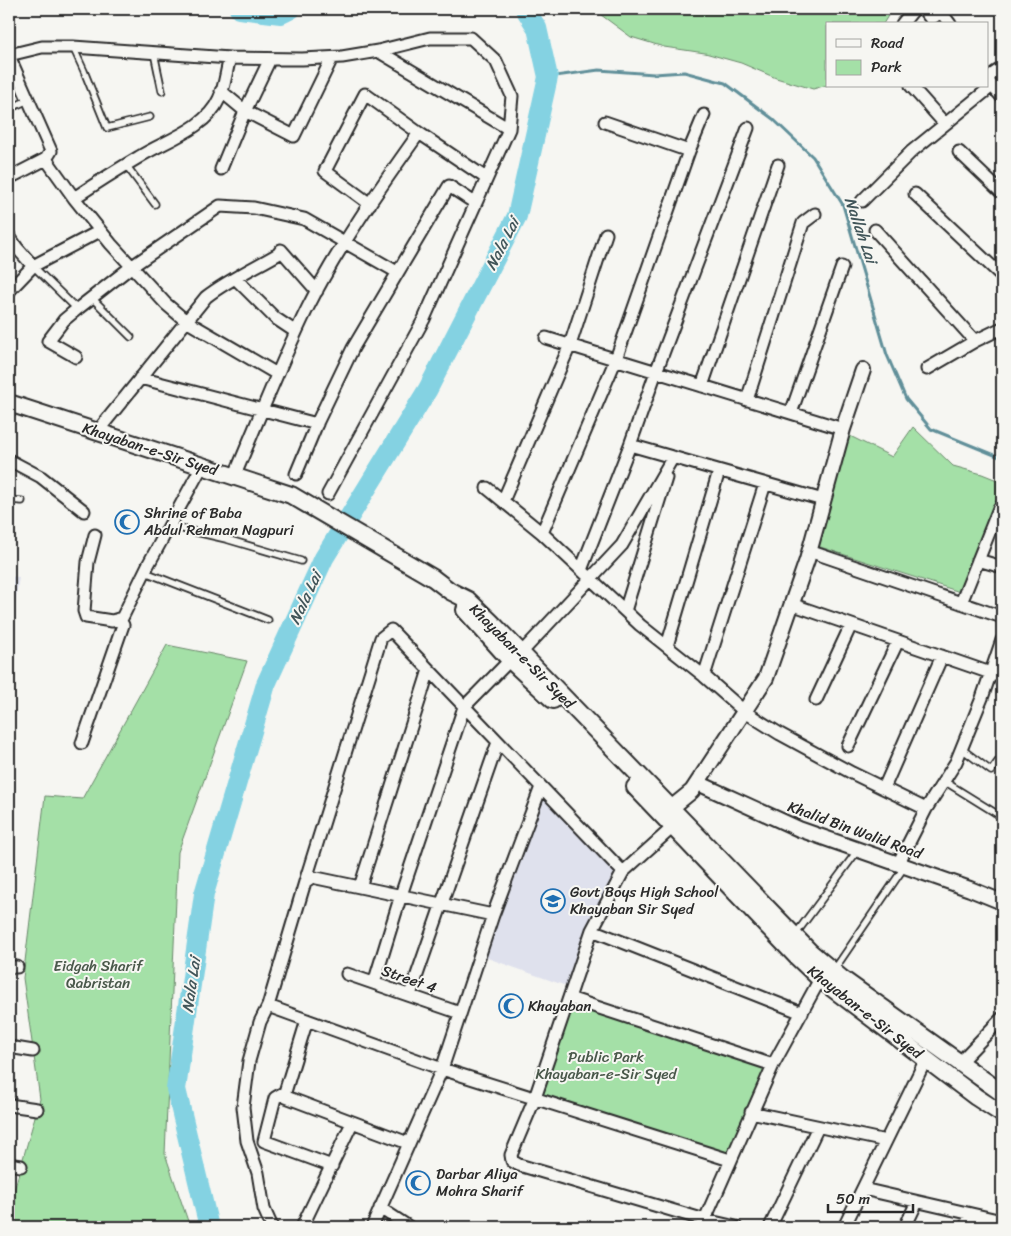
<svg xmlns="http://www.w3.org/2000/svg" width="1011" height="1236" font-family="Sriracha,sans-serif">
<rect width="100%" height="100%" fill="#f6f6f2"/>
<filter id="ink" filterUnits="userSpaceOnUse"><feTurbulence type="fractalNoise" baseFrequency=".02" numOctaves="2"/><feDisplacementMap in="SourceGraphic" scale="10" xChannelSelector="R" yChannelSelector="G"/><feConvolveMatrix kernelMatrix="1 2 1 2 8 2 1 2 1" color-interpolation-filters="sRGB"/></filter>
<g filter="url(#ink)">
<path fill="#dfe1ed" d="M9,576l10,1 -10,67z
M541,787l82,85 -51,116 -93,-33z"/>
<path fill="#a4e0a7" stroke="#688669" d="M593,9h299l-9,15h-56v61l-14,4 -37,-11 -35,-15 -36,-10 -41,-6 -33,-10z
M913,427l40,39 29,8 20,8v6l-42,104 -149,-48 31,-112 50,25z
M167,645l80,16 -69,191 -13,302 25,73h-181v-19l31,-109 -17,-121 22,-182 37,3z
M569,998l204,67 -43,95 -195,-62z"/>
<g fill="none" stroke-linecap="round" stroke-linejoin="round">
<path stroke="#608f99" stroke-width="3" d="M548,77l51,-7 55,4 30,-2 41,11 48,36 40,38 30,48 44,150 19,44 25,30 71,29"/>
<path stroke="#84d2e2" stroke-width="20" d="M239,9l42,5 10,-5
M209,1227l-33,-138 28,-195 62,-210 58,-126 104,-169 89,-173 31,-139 -11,-49 -12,-19"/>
<g stroke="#2b2b2b" stroke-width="9">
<path id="service" d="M73,47l11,24 23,57 43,-11
M154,53l8,38
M9,109l19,-9
M126,165l29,39
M33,266l44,43
M92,298l39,39
M9,500l13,1
M170,526l56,13 75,22
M145,572l123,48
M962,749l29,22 11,-15
M944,781l58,36
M795,935l63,-85
M834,970l71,-104"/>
</g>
<g stroke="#2b2b2b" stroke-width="15">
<path id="minor" d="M923,9l8,10 10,-7 9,12
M902,24l12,-15
M378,51l131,78
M9,55l33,-8h31l157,11 72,1 40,-2 36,-6 52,-13h41l25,23 16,35 -3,33 -85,190 -96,175
M9,56l42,95 -5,8 28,39 37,46 55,60 20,17 91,53
M987,78l15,-10
M987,80l15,17
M911,86l34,38
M221,91l24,20 49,25 38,-78
M605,122l84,29
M959,152l43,41
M221,169l24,-58 25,-52
M9,178l37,-19
M915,194l87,82
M74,198c21,-14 43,-28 65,-41 25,-16 67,-28 80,-58 6,-12 7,-28 11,-41
M862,201l50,-50 80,-65
M370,204l-45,-33 40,-77 54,39
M875,230l100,111
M9,236l8,12 16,18
M235,278l40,40 21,14
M9,291l24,-25 67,-35
M546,338l297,91
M76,357l-28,-16 16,-21 12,-10 55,-43 89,-61 34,2 50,11 93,53
M927,369l48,-28 27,-13
M140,378l177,46
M702,386l76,-221
M747,400l56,-177 12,-9
M791,413l51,-146
M97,432l109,-135c22,-17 48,-29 72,-43l3,-4 36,41
M630,445l193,55
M9,460l32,17 43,34
M296,474l22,-53 35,-73 96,-162 26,17
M234,477c24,-56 46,-113 73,-168 31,-62 72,-120 112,-176l67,45
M487,488l55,45 98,92 64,51 41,36 35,22 72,39 74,36
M503,501l67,-156 36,-111
M542,533l74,-174 73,-208 15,-36
M95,535l-7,27 -4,49 2,6 26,4 10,-3 26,-53 54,-99
M809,551l193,66
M978,560l24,7
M581,570l49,-125 26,-73 92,-244
M961,603l38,-95 3,2
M791,604l211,73
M625,611l41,-133
M667,646l52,-175
M521,653l101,-108 51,-88
M704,676l61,-192
M816,700l35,-75
M82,743l41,-118 -5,-6
M848,746l50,-105
M884,788l58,-132
M673,827l-50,45 -31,58 -57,168 -24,57 1,6 7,4 186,55 31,7
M898,864l28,-55 30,-47 26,-64 20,-58
M305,882l76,-244 10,-8 232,242
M360,887l69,-217
M592,930l210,83
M9,967h8
M347,974l113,39
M374,983l27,-88 63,-188 46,-47
M410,995l88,-253
M569,998l204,67
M268,1006l174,63 288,91
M307,1020l-22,72 1,5 122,46
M9,1047l24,4
M960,1062l42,-44
M285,1092l-10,6 -11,43 68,25
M9,1105l28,4
M751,1112l135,29
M9,1164l12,2
M863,1189l139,32
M380,1208l29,19
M702,1226l71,-161 47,-86
M272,1227l-8,-18 -6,-36 -11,-32 -4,-34 6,-46 11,-39 8,-16 37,-124 7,-5 181,38
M302,1227l50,-104
M372,1227l70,-158 51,-154 48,-128
M770,1227l48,-100
M844,1227l82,-168
M905,1227l12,-25
M965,1227l6,-13"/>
</g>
<g stroke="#2b2b2b" stroke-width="18">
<path id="tertiary" d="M698,783l101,46 171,60 32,13
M671,808l21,-17 74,-113 41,-118 36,-131 20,-59"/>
</g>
<g stroke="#2b2b2b" stroke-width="20">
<path id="secondary" d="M9,403l282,92 142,83 17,13 18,9 23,22 319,330 31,26 161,115
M465,610l45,50 43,40
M635,787l162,170 23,22 156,118 26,17"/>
</g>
<use href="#service" stroke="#f6f6f2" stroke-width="5.5"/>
<use href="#minor" stroke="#f6f6f2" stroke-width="11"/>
<use href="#tertiary" stroke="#f6f6f2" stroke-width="14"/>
<use href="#secondary" stroke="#f6f6f2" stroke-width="16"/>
</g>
</g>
<defs>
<g id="mosque-ring" transform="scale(1.25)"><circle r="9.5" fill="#f6f6f2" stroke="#1f6fb2" stroke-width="1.5"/><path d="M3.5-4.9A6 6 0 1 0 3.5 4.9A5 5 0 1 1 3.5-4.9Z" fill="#1f6fb2"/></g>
<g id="school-ring" transform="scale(1.25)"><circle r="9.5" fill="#f6f6f2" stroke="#1f6fb2" stroke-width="1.5"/><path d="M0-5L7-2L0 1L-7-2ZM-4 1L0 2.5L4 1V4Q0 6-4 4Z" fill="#1f6fb2"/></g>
</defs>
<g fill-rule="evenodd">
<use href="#mosque-ring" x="127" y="522"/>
<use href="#school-ring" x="553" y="901"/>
<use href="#mosque-ring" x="511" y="1006"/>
<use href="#mosque-ring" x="418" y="1183"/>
</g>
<g text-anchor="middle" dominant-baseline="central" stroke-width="4" stroke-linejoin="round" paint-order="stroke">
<g font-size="15" fill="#2b2b2b" stroke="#f6f6f2">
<text transform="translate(150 449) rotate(18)">Khayaban-e-Sir Syed</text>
<text transform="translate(522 656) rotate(45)">Khayaban-e-Sir Syed</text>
<text transform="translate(855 830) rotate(20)">Khalid Bin Walid Road</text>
<text transform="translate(409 979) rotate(19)">Street 4</text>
<text transform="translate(865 1012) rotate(38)">Khayaban-e-Sir Syed</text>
</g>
<g font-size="15" fill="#2b2b2b" stroke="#f6f6f2" text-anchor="start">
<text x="144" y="513">Shrine of Baba<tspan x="144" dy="17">Abdul Rehman Nagpuri</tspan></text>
<text x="570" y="892">Govt Boys High School<tspan x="570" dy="17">Khayaban Sir Syed</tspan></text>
<text x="528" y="1006">Khayaban</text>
<text x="436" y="1174">Darbar Aliya<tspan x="436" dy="17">Mohra Sharif</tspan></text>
</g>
<g font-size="15" fill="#49584a" stroke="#f6f6f2">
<text x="98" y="966">Eidgah Sharif<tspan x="98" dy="17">Qabristan</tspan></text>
<text x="606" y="1057">Public Park<tspan x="606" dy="17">Khayaban-e-Sir Syed</tspan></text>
</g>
<g font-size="16" font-style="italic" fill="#415559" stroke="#f6f6f2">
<text transform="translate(861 230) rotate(71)">Nallah Lai</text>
<text transform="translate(502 244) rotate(-63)">Nala Lai</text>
<text transform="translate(305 598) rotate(-65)">Nala Lai</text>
<text transform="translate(191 985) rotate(-82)">Nala Lai</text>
</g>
</g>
<rect width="1011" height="1236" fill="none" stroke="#f6f6f2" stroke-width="30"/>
<rect x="15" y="15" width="981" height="1206" fill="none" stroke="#2b2b2b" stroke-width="2" filter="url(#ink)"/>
<rect x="826" y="22" width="162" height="65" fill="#f6f6f2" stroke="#a5a5a2"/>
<rect x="836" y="39" width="25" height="8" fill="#f6f6f2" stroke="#a5a5a2"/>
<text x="871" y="48" font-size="15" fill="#2b2b2b">Road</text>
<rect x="836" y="60" width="25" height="15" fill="#a4e0a7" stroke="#a5a5a2"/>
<text x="871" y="72" font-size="15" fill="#2b2b2b">Park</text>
<path d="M828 1204v8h85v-8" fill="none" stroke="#2b2b2b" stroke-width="2.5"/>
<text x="836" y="1204" font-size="15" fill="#2b2b2b" stroke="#f6f6f2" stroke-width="4" paint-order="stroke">50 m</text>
</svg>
